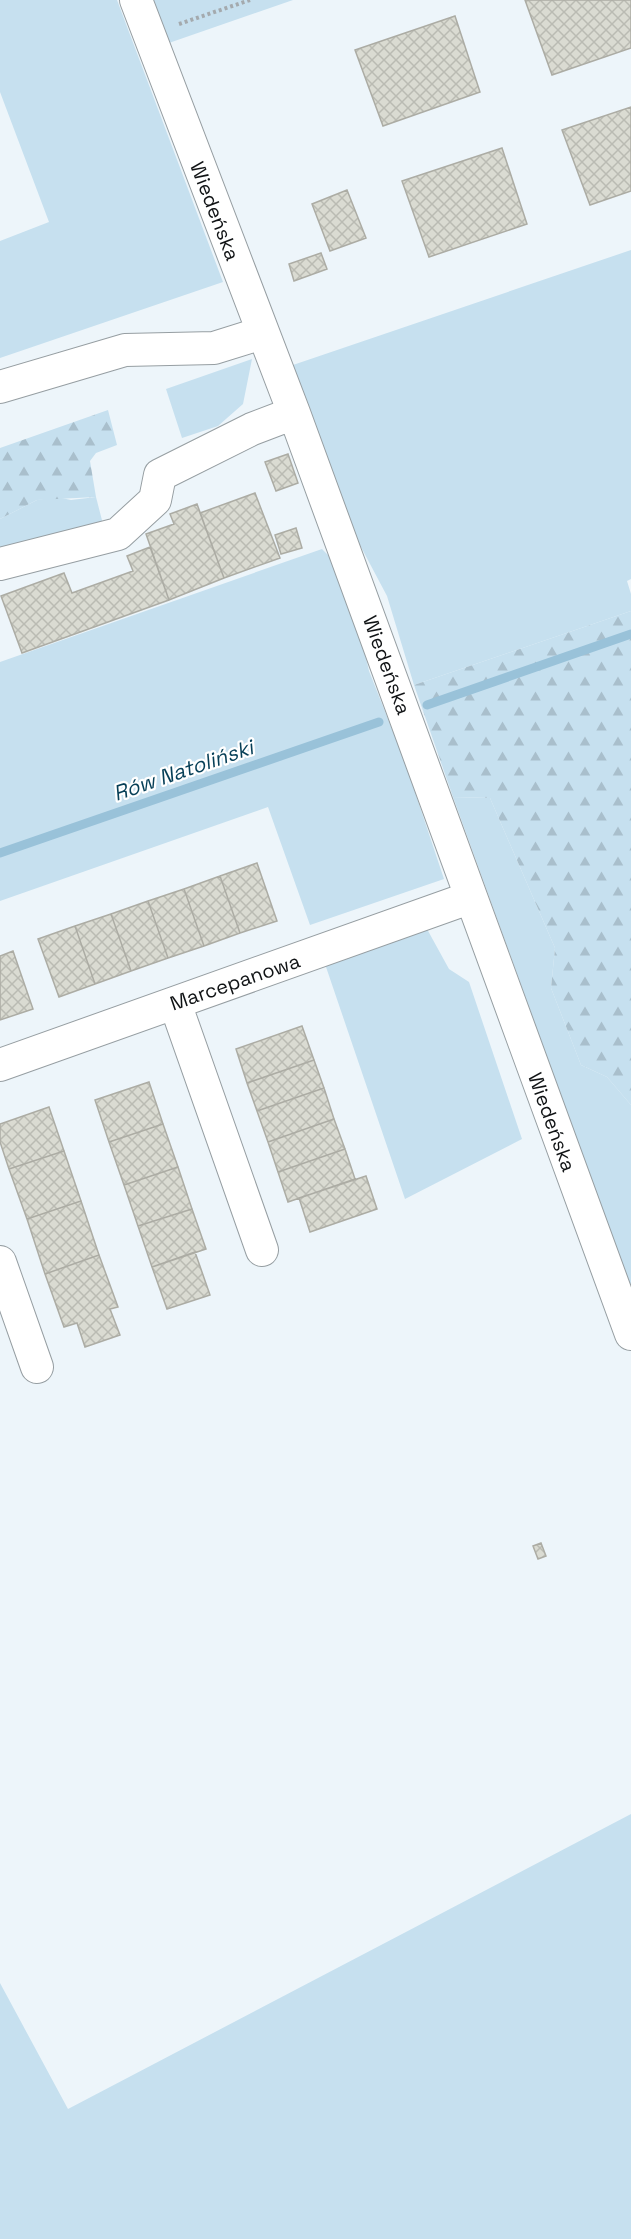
<svg xmlns="http://www.w3.org/2000/svg" width="631" height="2239" font-family="'Space Grotesk',sans-serif">
<defs>
<pattern id="forest-firs" width="22" height="20" patternUnits="userSpaceOnUse" patternTransform="scale(1.5)"><rect width="22" height="20" fill="#c6e0ef"/><path d="M5 1l3.5 6h-7zM16 11l3.5 6h-7z" fill="#a9bfcc"/></pattern>
<pattern id="building-cross-hatch" width="8" height="8" patternUnits="userSpaceOnUse" patternTransform="scale(1.5)"><rect width="8" height="8" fill="#dadbd2"/><path d="M0 0l8 8M0 8l8-8" fill="none" stroke="#babbb3"/></pattern>
</defs>
<rect width="100%" height="100%" fill="#edf5fa"/>
<path fill="#c6e0ef" d="M0,0h117l106,282 -223,76v-117l49,-19 -49,-130z
M150,0h143l-127,44z
M631,250v329l-4,2 4,13v17l-217,74 -27,-89 -35,-66 -62,-164z
M252,359l-9,45 -25,22 -36,12 -16,-49z
M57,497l14,3 25,-3 8,31 -104,20v-29l37,-19z
M322,549l13,13 22,57 12,52 36,91 39,117 -134,46 -42,-118 -268,94v-239z
M453,797l37,1 65,150 -4,40 30,77 26,12 24,28v184z
M427,929l22,40 20,13 53,157 -117,60 -80,-235z
M631,1814v425h-631v-256l68,126z"/>
<path fill="url(#forest-firs)" d="M108,410l9,35 -21,8 -6,8 6,36 -59,3 -37,19v-71z
M631,611v494l-24,-28 -26,-12 -30,-77 4,-40 -65,-150 -37,-1 -39,-112z"/>
<g fill="none" stroke-linecap="round" stroke-linejoin="round">
<path stroke="#99c2d9" stroke-width="9" d="M427,705l204,-71
M0,853l379,-131"/>
</g>
<path fill="url(#building-cross-hatch)" stroke="#acaca4" stroke-width="1.5" d="M525,0h106v48l-79,27z
M455,16l25,76 -97,34 -28,-76z
M631,107v84l-41,14 -28,-75z
M502,148l25,76 -98,33 -27,-76z
M347,190l19,48 -36,13 -18,-47z
M321,253l6,16 -33,12 -5,-17z
M288,454l10,29 -22,8 -11,-29z
M255,493l25,65 -56,20 -24,-65z
M197,504l27,74 -55,22 -23,-66 28,-10 -4,-10z
M296,528l6,20 -21,6 -6,-19z
M150,547l19,53 -147,53 -21,-57 63,-23 8,20 61,-22 -6,-15z
M257,863l20,58 -37,12 -20,-57z
M220,876l20,57 -36,13 -20,-57z
M184,889l20,57 -36,12 -20,-57z
M148,901l20,57 -37,13 -20,-57z
M111,914l20,57 -36,13 -20,-58z
M75,926l20,58 -36,13 -21,-58z
M13,951l20,58 -33,11v-64z
M302,1026l12,34 -67,23 -11,-34z
M314,1060l10,28 -67,23 -10,-28z
M149,1082l14,42 -54,18 -14,-42z
M324,1088l10,31 -66,23 -11,-31z
M49,1107l15,44 -55,18 -9,-27v-18z
M334,1119l11,30 -67,23 -10,-30z
M163,1124l15,43 -54,18 -15,-43z
M345,1149l10,30 -67,23 -10,-30z
M64,1151l17,50 -54,18 -18,-50z
M178,1167l14,42 -54,17 -14,-41z
M366,1176l11,33 -67,23 -11,-34z
M81,1201l18,54 -54,19 -18,-55z
M192,1209l14,40 -54,18 -14,-41z
M195,1252l15,43 -43,14 -15,-42z
M99,1255l19,52 -8,2 10,26 -35,12 -8,-24 -13,4 -19,-53z
M541,1543l5,13 -8,3 -5,-13z"/>
<g fill="none" stroke-linecap="round" stroke-linejoin="round">
<g stroke="#969ea2" stroke-width="34">
<path id="minor" d="M136,0l158,413 337,921
M0,387l125,-37 89,-2 48,-15
M0,564l118,-30 37,-34 5,-25 92,-46 42,-16
M175,1003l87,247
M0,1065l469,-167
M0,1262l37,105"/>
</g>
<path stroke="#a4aaae" stroke-width="4" stroke-dasharray="3 3" stroke-linecap="butt" d="M179,24l71,-24"/>
<use href="#minor" stroke="#fff" stroke-width="32"/>
</g>
<g text-anchor="middle" dominant-baseline="central" stroke-width="4.5" stroke-linejoin="round" paint-order="stroke">
<g font-size="20" fill="#101315" stroke="#fff">
<text transform="translate(215 211) rotate(69)">Wiedeńska</text>
<text transform="translate(387 665) rotate(70)">Wiedeńska</text>
<text transform="translate(235 982) rotate(-19)">Marcepanowa</text>
<text transform="translate(552 1122) rotate(70)">Wiedeńska</text>
</g>
<g font-size="21" font-style="italic" fill="#063f57" stroke="#fff">
<text transform="translate(183 770) rotate(-19)">Rów Natoliński</text>
</g>
</g>
</svg>
